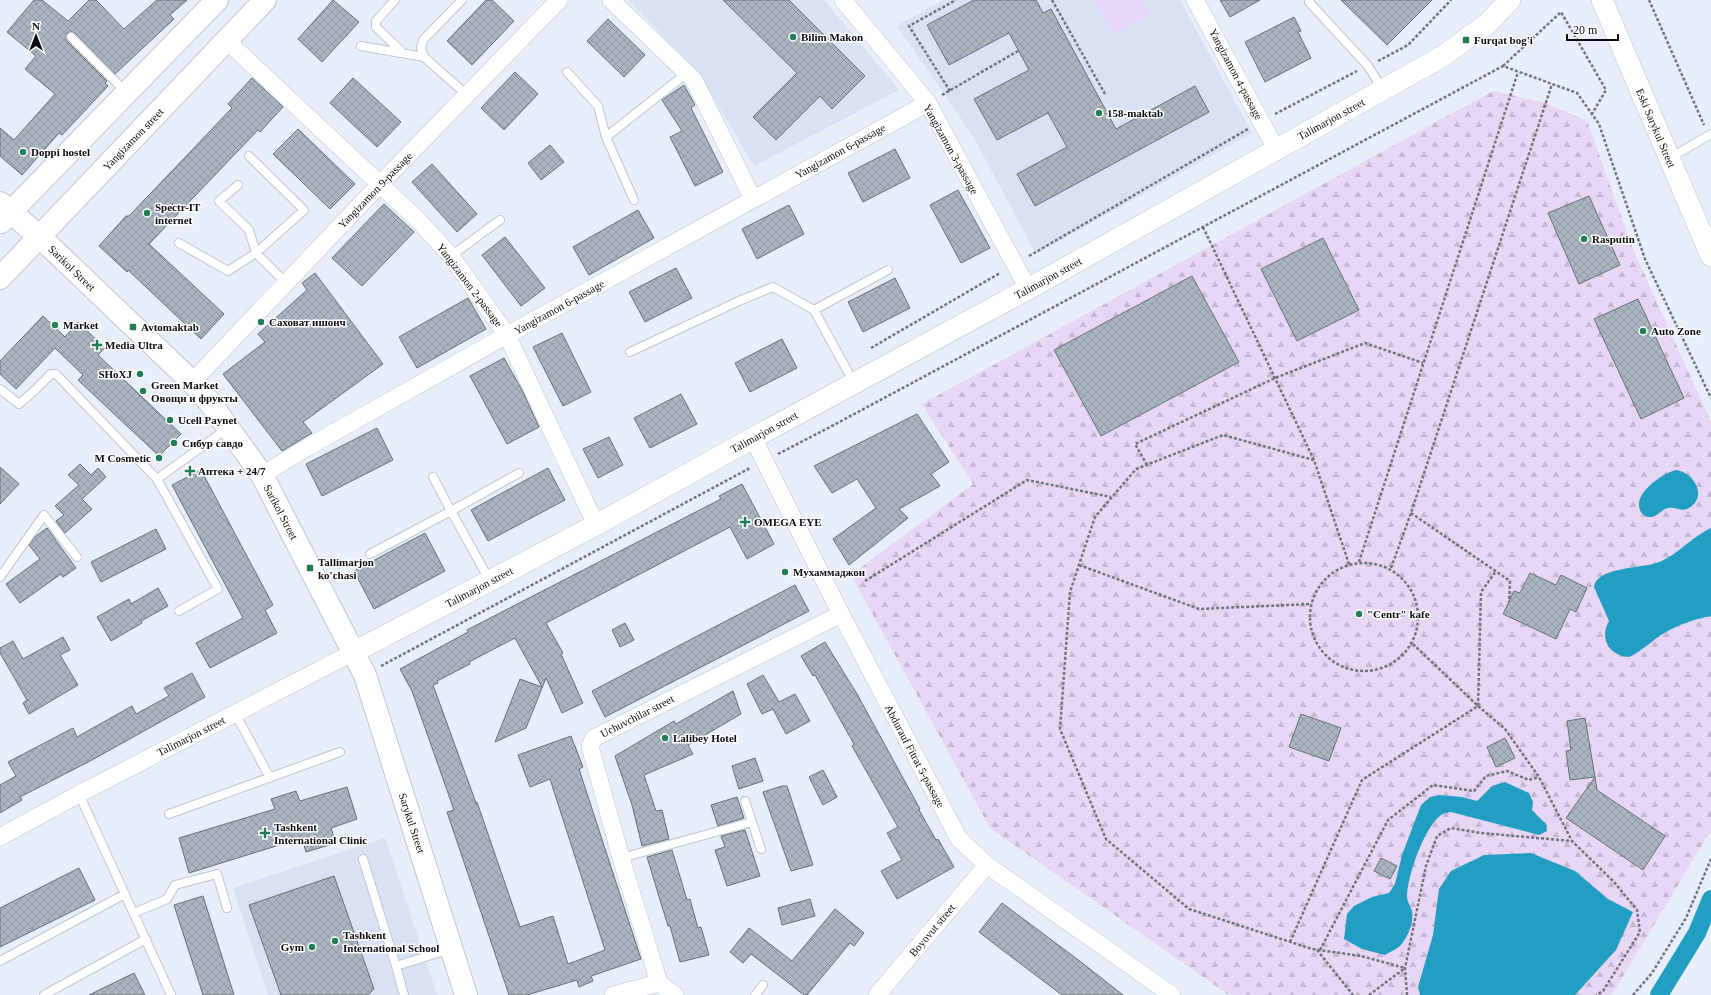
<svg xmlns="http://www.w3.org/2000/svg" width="1711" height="995" font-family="Georgia,serif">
<defs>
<pattern id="forest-firs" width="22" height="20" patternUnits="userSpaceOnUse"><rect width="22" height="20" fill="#e7d7f5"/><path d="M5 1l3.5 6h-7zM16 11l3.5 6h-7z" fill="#c5b7d1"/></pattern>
<pattern id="building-cross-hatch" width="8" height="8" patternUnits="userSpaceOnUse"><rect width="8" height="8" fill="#aab5bf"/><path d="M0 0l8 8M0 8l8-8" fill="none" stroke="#919aa3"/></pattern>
</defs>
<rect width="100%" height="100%" fill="#e8eefa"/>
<path fill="#d9e1f5" d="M628,0h196l75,90 -145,76 -57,-96z
M942,0h238l72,133 -216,121 -63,-118 -76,-110z
M385,838l52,157h-169l-35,-107z"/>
<path fill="url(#forest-firs)" d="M1493,91l53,12 41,18 46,128 78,173v408l-98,163 -3,2h-381l-239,-167 -139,-253 122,-91 -51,-80z"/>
<path fill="#e7d7f5" d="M1095,0h47l8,14 -37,20z"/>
<path fill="#219ec2" d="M1676,470c16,2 31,23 16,36 -10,8 -15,0 -24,2 -7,1 -11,10 -19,9 -3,0 -8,-3 -9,-7 -7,-16 22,-37 36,-40z
M1711,528v88c-16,3 -31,8 -45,16 -13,7 -23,19 -37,25 -20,-1 -30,-19 -20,-36l-15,-34c2,-19 44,-19 59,-23 21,-5 38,-27 58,-36z
M1505,782l24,11 4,9 -1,8 14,14 1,7 -8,4 -88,-23c-4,1 -8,1 -11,4 -16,12 -33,61 -33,81 0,5 4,9 5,14 2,11 -4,26 -11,34 -4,4 -11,7 -16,10l-23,-6 -18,-10 3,-25 7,-8 18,-9 17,-4 6,-9 7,-29 19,-50 9,-8 9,-2 23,2 15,4 15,-15z
M1531,853l44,18 33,28 25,13 -17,38 -41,45h-155l-2,-8 15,-52 6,-46 12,-18 33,-16z"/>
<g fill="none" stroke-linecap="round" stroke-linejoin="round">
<path stroke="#219ec2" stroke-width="18" d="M1659,995l38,-62 14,-34"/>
</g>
<path fill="url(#building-cross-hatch)" stroke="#667079" d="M34,0h8l26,21 21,-21h7l28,29 33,-29h30l-17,15 4,4 -59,55 -40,-41 -5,-1 -3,1 -1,5 1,3 40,40 -2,2 3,3 -46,49 -3,-2 -37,42 -22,-19v-28l14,12 41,-46 -30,-25 11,-13 -29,-24z
M333,0l26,22 -37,40 -24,-23z
M486,0h6l22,21 -42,44 -25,-24z
M723,0h66l76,76 -33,33 -12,-13 -44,44 -23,-23 44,-44z
M974,0h62l7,13 8,-4 65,120 79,-43 14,26 -174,94 -18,-32 50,-27 -19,-34 -51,27 -23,-41 55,-29 -20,-37 -60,32 -22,-40z
M1220,0h40l-30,17z
M1341,0h91l-45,45z
M1294,17l7,14 -3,1 13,26 -46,24 -20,-40z
M608,19l37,36 -21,22 -37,-36z
M515,72l23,22 -34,36 -23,-22z
M252,78l31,29 -23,25 -2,-2 -109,114 75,70 -23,25 -73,-69 -1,2 -28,-26 27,-30h3l103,-108 -4,-4z
M353,78l48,44 -24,25 -47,-44z
M684,85l11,20 -4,3 32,64 -28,14 -25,-49 12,-6 -20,-31z
M298,129l57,55 -25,25 -57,-55z
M550,145l14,17 -23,18 -13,-17z
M895,149l15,29 -47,24 -15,-29z
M432,164l45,50 -20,18 -45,-50z
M958,190l32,58 -29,15 -31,-58z
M1589,196l31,69 -41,19 -31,-71z
M384,204l30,28 -52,54 -30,-28z
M789,205l15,29 -47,25 -15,-30z
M638,210l16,28 -65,37 -16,-28z
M505,237l40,51 -24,18 -39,-51z
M1323,238l36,72 -62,31 -36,-72z
M676,268l16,30 -47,24 -16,-30z
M315,273l68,91 -80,58 9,11 -30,18 -59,-77 42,-32 -7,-8 49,-44 -5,-7z
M1192,276l47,86 -138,74 -47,-86z
M895,278l15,30 -47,24 -15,-30z
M468,298l18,31 -69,39 -18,-31z
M1638,299l46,99 -43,21 -47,-100z
M43,316l22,21 13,-15 27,26 -7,7 83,79 -22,22 -81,-76 5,-5 -28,-27 -39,41 -16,-15v-13z
M562,333l29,59 -28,14 -30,-59z
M782,339l15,29 -47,24 -15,-29z
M504,358l19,34 16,35 -32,17 -37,-68z
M681,394l16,30 -47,24 -16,-30z
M917,414l32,48 -18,12 9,12 -41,23 9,9 -59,47 -16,-26 43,-31 -19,-29 -25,14 -18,-27z
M377,428l16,32 -71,36 -16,-32z
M609,437l14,28 -25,13 -15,-29z
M80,464l11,11 7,-7 8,9 -24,22 10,10 -27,24 -9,-12 8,-6 -9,-9 24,-21 -11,-10z
M0,467l19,17 -19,20z
M548,468l17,32 -77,41 -17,-31z
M201,470l72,135 -8,5 12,23 -67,35 -14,-25 47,-25 -71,-133z
M742,484l32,60 -27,15 -17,-32 -184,96 17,30 -2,1 22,49 -21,10 -16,-35 -20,50 -31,14 25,-63 22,8 -27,-49 -46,24 1,2 -33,17 1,2 -5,2 43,118 1,-1 43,125 33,-11 15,48 37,-14 -55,-171 -20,8 -12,-32 53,-19 12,31 -4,2 62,190 -50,17 2,5 -14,6 -2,-7 -50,15h-18l-62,-183 7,-2 -42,-119 -12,-22 68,-37 -1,-2 254,-131 -2,-3z
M47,528l29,40 -13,9 -2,-3 -41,29 -14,-19 34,-25 -11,-14 7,-9z
M156,529l10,20 -65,33 -10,-20z
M425,533l20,38 -71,38 -20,-38z
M1530,573l26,12 5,-10 26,13 -11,24 -6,-3 -14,30 -53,-25 11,-23 6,2z
M795,585l14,26 -204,106 -13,-26z
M158,588l10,18 -27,15 1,2 -31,18 -14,-24 32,-18 2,5z
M625,623l9,17 -14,7 -8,-17z
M63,637l7,13 -10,5 18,30 -49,29 -6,-11 4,-3 -27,-47v-5l13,-7 10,18z
M825,642l32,52 63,115 -1,1 17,30 2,-1 16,28 -57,32 -16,-28 21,-11 -15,-27 11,-6 -46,-81 2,-2 -39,-69 -2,1 -12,-20z
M192,673l13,24 -113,63 -72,37 2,3 -22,13v-28l16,-9 -8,-14 65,-34 4,9 55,-31 4,8 33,-18 -5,-8z
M763,675l16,27 16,-8 15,27 -24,13 -13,-25 -11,5 -15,-30z
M733,691l8,23 -53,31 5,9 -49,21 12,36 6,-1 7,29 -27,7 -10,-41 -17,-49 59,-35 2,3z
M1301,714l40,14 -12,33 -40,-14z
M1585,718l10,59 -25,3 -4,-29 5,-1 -4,-29z
M1505,738l10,20 -19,9 -9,-20z
M755,758l8,23 -24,8 -7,-23z
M823,770l14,27 -14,8 -14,-28z
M1595,777l2,13 68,46 -22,34 -77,-52z
M782,786h5l26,79 -22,6 -28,-79z
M347,787l10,32 -26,9 5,15 -30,9 -4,-14 -113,35 -10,-35 96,-29 -4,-10 25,-8 4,10z
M737,797l7,21 -26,8 -7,-21z
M745,830l15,46 -33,10 -12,-36 10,-3 -4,-11z
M672,850l15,50 3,-1 8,29 3,-1 8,28 -29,7 -10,-36h-2l-21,-69z
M1381,858l16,8 -7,13 -16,-8z
M79,868l16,32 -95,47v-39z
M334,876l40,113 -6,6h-87l-32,-90z
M203,896l31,99h-31l-29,-90z
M810,899l5,17 -33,9 -4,-17z
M1002,903l79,59 42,33h-61l-61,-46 -22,-17z
M835,909l29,24 -10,13 -4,-3 -43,52h-3l-53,-41 -8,9 -13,-11 19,-24 43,33z
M134,973l11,22h-56z"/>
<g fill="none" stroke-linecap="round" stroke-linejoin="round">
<g stroke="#c0c5d2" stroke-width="10">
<path id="service" d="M395,0l-19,21v6l26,25
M1310,0l-1,2 59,64 15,24
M71,37l55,55
M361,46l63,11 43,38
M424,57l-3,-9 2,-8 39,-40
M567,72l31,34 8,31
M1670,158l41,-24
M238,185l-19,16 30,29 7,23 30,30
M634,200l-28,-63 81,-64
M179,243l49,28 28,-18 48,-43 -55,-54
M451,256l49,-36
M814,310l74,-40
M630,352l109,-51 34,-14 41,23 40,73
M0,389l19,15 14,-12 18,-18h5l101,105
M370,554l81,-43 -18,-34
M0,577l44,-62 33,42
M490,581l-39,-70 68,-38
M179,611l39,-22 -61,-110 71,-51
M235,713l35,65
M79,794l92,201
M745,801l16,48
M169,814l171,-62
M621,858l131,-36
M363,859l33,107 55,-17
M134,913l33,-14 8,-14 42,-11 10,34
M0,961l125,-67
M396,966l8,29
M44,995l102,-56
M755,995l8,-10"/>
</g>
<g stroke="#c0c5d2" stroke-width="18">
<path id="minor" d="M611,0l83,80 59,119
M843,0l85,103 100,186
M1195,0l81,149
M227,41l190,178 34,37 56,79 89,190
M192,382l188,-198 179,-184
M753,438l88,176 118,225 28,26 185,130
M262,475l46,-28 199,-112 421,-232
M0,837l79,-43 275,-142
M613,995l46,-12
M675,995l-16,-12 -38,-125 -31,-112 4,-8 247,-124
M877,995l110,-130"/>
</g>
<g stroke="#c0c5d2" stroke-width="22">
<path id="tertiary" d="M1602,0l109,256
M354,652l242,-127 157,-87 275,-149 415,-233 45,-33 22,-23"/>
</g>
<g stroke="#c0c5d2" stroke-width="24">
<path id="secondary" d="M0,203l40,34 152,145 19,22 51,71 103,200 101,320
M1,222l216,-222
M0,278l265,-278"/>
</g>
<path stroke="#70747c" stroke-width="2.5" stroke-dasharray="3 2" stroke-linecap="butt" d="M1052,0l53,94
M1649,0l55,125
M1378,61l30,-16 43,-45
M1503,66l58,-54 45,78 -14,24
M950,91l-41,-65 47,-26
M942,95l76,-44
M1275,114l82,-43
M1203,227l111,233 35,104
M1029,256l219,-127
M871,348l129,-75
M778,454l52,-27 673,-361 74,27 22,31 46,135 66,139
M1314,460l-91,-25 -87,34 -41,48 -25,75 -10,137 46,110 83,70 123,40 49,7 44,12
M1147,465l-12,-21 140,-66 90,-35 58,20
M1411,513l99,68 -1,21
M1359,562l159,-490
M1310 617a54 54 0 1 1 108 0a54 54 0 1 1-108 0Z
M1079,565l120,44 112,-5
M1391,568l20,-55 141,-429
M865,581l162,-101 84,17
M1413,644l65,62 27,23 34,48 33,64 42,41 23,28 3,22 -37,59 -7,4
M381,666l369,-198
M1290,942l72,-162 116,-74 3,-114 15,-21
M1317,950l36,45
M1320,950l68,-130 45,-35 41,6 12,-15 21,-5 22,9 10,-3
M1369,995l36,-27
M1407,995l-2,-27 21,-102 11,-30 14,-8 30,5 90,8
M1633,995l19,-22 34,-55 25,-59"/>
<use href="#service" stroke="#fff" stroke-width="8"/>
<use href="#minor" stroke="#fff" stroke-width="17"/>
<use href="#tertiary" stroke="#fff" stroke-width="21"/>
<use href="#secondary" stroke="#fff" stroke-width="22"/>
</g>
<g fill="#227e55" stroke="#fff" stroke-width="1.5">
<circle cx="793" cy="37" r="4"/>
<rect x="1462" y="36" width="8" height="8" rx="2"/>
<circle cx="1099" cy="113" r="4"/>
<circle cx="23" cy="152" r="4"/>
<circle cx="147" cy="213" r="4"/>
<circle cx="1584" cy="239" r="4"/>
<circle cx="261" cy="322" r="4"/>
<circle cx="55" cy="325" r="4"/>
<rect x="129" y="323" width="8" height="8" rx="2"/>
<circle cx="1643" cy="331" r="4"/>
<path d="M95 339h4v4h4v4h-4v4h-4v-4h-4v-4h4z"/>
<circle cx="140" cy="374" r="4"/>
<circle cx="143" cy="391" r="4"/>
<circle cx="170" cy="420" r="4"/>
<circle cx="174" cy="443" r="4"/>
<circle cx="159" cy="458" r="4"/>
<path d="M188 465h4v4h4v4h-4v4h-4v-4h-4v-4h4z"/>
<path d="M743 516h4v4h4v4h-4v4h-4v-4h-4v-4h4z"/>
<rect x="306" y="564" width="8" height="8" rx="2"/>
<circle cx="785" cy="572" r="4"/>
<circle cx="1359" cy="614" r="4"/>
<circle cx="665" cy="738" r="4"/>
<path d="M263 827h4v4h4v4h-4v4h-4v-4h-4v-4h4z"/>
<circle cx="335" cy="941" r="4"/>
<circle cx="312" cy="947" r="4"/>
</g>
<g text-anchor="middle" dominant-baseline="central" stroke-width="3" stroke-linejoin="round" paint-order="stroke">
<g font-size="11" font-weight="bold" fill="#0a0c10" stroke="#fff" text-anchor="start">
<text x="801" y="37">Bilim Makon</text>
<text x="1474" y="40">Furqat bog'i</text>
<text x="1107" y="113">158-maktab</text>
<text x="31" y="152">Doppi hostel</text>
<text x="155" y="207">Spectr-IT<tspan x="155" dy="13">internet</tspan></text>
<text x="1592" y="239">Rasputin</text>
<text x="269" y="322">Саховат ишонч</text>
<text x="63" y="325">Market</text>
<text x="141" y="327">Avtomaktab</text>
<text x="1651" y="331">Auto Zone</text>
<text x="105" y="345">Media Ultra</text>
<text x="132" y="374" text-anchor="end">SHoXJ</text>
<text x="151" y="385">Green Market<tspan x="151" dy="13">Овощи и фрукты</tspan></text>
<text x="178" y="420">Ucell Paynet</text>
<text x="182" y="443">Сибур савдо</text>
<text x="151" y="458" text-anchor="end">M Cosmetic</text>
<text x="198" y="471">Аптека + 24/7</text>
<text x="754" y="522">OMEGA EYE</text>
<text x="318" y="562">Tallimarjon<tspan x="318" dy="13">ko'chasi</tspan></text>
<text x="793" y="572">Мухаммаджон</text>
<text x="1367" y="614">"Centr" kafe</text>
<text x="673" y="738">Lalibey Hotel</text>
<text x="274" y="827">Tashkent<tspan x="274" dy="13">International Clinic</tspan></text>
<text x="343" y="935">Tashkent<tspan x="343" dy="13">International School</tspan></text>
<text x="304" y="947" text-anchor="end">Gym</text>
</g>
<g font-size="11" fill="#0a0c10" stroke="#fff">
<text transform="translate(1236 74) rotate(62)">Yangizamon 4-passage</text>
<text transform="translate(1331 119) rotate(-29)">Talimarjon street</text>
<text transform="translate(1656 128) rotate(67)">Eski Sarykul Street</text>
<text transform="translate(133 139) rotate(-46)">Yangizamon street</text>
<text transform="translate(951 149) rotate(61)">Yangizamon 3-passage</text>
<text transform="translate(840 151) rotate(-29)">Yangizamon 6-passage</text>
<text transform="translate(375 190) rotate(-46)">Yangizamon 9-passage</text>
<text transform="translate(72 268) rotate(44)">Sarikol Street</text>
<text transform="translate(1048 278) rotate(-29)">Talimarjon street</text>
<text transform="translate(470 285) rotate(53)">Yangizamon 2-passage</text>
<text transform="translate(559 307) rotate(-29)">Yangizamon 6-passage</text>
<text transform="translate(764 432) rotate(-29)">Talimarjon street</text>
<text transform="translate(281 512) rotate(62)">Sarikol Street</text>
<text transform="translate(479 587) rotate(-28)">Talimarjon street</text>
<text transform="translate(637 716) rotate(-27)">Uchuvchilar street</text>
<text transform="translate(191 736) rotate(-27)">Talimarjon street</text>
<text transform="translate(915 756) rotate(62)">Abdurauf Fitrat 5-passage</text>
<text transform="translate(412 823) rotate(72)">Sarykul Street</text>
<text transform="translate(932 930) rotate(-50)">Boyovut street</text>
</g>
</g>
<g transform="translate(36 36)" stroke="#ffffff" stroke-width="3" paint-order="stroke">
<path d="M0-3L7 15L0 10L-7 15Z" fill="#0a0c10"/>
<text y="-6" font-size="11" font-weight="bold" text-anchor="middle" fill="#0a0c10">N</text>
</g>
<path d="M1567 34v6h51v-6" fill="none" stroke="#0a0c10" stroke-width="2"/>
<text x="1573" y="34" font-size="12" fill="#0a0c10" stroke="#ffffff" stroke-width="3" paint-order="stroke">20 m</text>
</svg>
